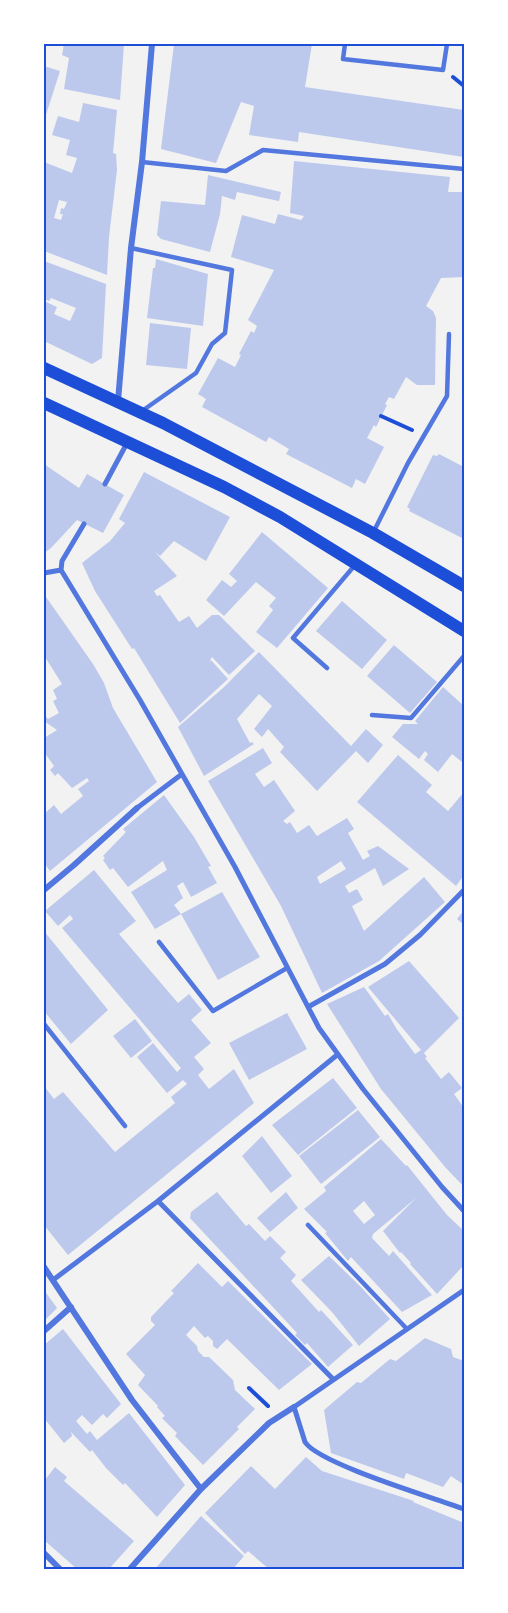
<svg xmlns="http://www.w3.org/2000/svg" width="508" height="1613" font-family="Manrope,sans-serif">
<rect width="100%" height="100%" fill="#f2f2f2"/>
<path fill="#bdc9ec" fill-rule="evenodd" d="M64,44h60l-4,56 -56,-11 5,-31 -7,-3z
M174,44h138l-7,43 159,23v47l-165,-25 -1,10 -49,-7 5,-29 -13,-4 -25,61 -55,-14z
M44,66l16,5 -16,50z
M83,103l34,7 -4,43 3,1 1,16 -8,67 -2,38 -63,-24v-89l28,11 5,-15 -11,-3 4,-15 -18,-5 6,-19 21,6zM59,200l8,2 -3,7 -3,-1 -1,6h3l-2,6 -7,-2z
M294,161l156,16 -2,15h16v85l-23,1 -15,28 7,5 3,7 -1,67h-18l-11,-8 -12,22 -5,-2 -4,7 2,1 -11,22 -2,-2 -7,13 17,9 -19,37 -9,-5 -4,9 -66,-34 3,-5 -20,-12 -3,5 -64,-35 4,-8 -8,-5 20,-36 17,9 6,-12 -2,-1 12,-23 3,2 3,-7 -9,-6 26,-50 -43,-13 11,-42 33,9 3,-10 23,6 3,-4 -14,-3z
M208,175l73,17 -2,9 -42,-9 -2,8 -13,-4 -2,18 -10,38 -49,-13 -4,-4 4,-34 44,4z
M156,259l52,15 -5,52 -56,-8 6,-50h2z
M44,261l62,23 -4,74 -10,6 -48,-23v-40l13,6 -3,7 16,7 6,-13 -25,-10 -2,3 -5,-2z
M150,323l41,5 -4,41 -41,-4z
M439,454l25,13v72l-55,-28 1,-2 -3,-2 26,-52 4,1z
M44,464l35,24 8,-14 37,21 -21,38 -26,-13 -26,28 -7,5z
M144,472l86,45 -24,44 -32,-20 -14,15 -5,-4 22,24 -23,15 3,5 3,-1 19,27 10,-6 8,12 15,-13h7l36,36 -26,24 -17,-18 -3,5 2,-2 17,19 -48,44 -46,-75 -2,1 -37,-58 -13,-28 28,-22 15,-18 -6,-4z
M262,532l66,56 -51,60 -21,-16 17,-22 -4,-4 7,-8 -20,-16 -32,34 -18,-16 16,-20 9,7 6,-6 -8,-7z
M44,594l49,70 11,19 9,25 44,74 -107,89 -6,-8v-49l10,-9 7,9 22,-18 -5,-7 11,-8 -2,-3 -15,10 -14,-15 -3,3 -5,-6 4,-4 -10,-14v-14l13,-8 -13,-9v-7l4,5 11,-6 -6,-12 4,-2 -4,-9 9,-6 -17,-27 -1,1z
M342,601l45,39 -25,29 -46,-38z
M394,645l43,37 -27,31 -43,-37z
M259,652l92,94 15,-17 17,16 -15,18 -12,-12 -39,40 -37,-39 4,-5 -16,-18 -6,8 -8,-8 18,-23 -13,-12 -22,25 13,24 2,-1 2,2 -50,32 -26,-49 45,-39z
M443,687l21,19v54l-2,2 -10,-8 -14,18 -14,-12 4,-6 -3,-3 -6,8 -27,-22 11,-13h15l-3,-3z
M263,748l9,15 -17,11 9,13 10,-7 21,31 -12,10 4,3 3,-2 7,11 12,-8 8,11 30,-18 7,11 -6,4 15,27 7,-4 -3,-5 11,-5 31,23 -26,17 -8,-18 -30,18 4,7 8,-4 6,11 -11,6 12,25 60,-54 21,25 -66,59 -57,32 -41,-87 -73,-125zM341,861l5,8 -26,15 -3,-7z
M398,755l34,30 -6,7 22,19 16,-19v83l-8,11 -99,-84z
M164,795l30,42 17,29 -3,1 9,16 -26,14 -8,-15 -6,4 6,12 -9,7 7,9 -26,15 -24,-37 36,-22 -4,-9 -35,26 -15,-19 -3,2 -7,-10 2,-2 -2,-2 23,-24 -3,-3z
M94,870l42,51 -17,13 59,69 11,-9 13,16 -11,10 20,23 -17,14 10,12 -6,6 11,14 25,-20 20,34 -186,152 -24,-30v-139l10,13 9,-7 52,60 60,-49 -4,-6 16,-13 -4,-4 -16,13 -30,-36 16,-14 24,29 4,-4 -119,-140 11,-9 -3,-4 -12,11 -13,-15z
M222,892l38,65 -42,23 -37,-66z
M464,910v15l-7,-6z
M44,931l64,79 -37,34 -27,-33z
M409,961l50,57 -35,35 3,4 -2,1 16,21 8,-7 13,16 -8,6 10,14v79l-19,-20 -64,-78 -54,-85 37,-17 21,29 3,-2 8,14 19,26 6,-4 -53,-63z
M287,1013l20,36 -58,31 -20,-37z
M135,1019l17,22 -21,17 -18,-22z
M333,1078l24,30 -59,47 -26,-30z
M358,1110l22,27 -59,47 -22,-28z
M262,1136l30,40 -21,17 -29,-37z
M381,1139l25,27 1,-1 40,50 17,16v34l-27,29 -27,-30 1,-1 -10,-11 -1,1 -17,-22 33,-33 -43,36 -1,4 17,18 4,-5 39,44 -30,17 -51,-55 -3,4 -23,-28 2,-1 -23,-23 22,-18 -2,-4zM364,1201l11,14 -11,9 -11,-13z
M217,1192l29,34 3,-2 16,17 5,-5 16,16 -6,6 16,17 -5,6 28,31 2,-2 32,35 -25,22 -21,-24 -2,2 -10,-10 2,-2 -107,-115 1,-6z
M286,1192l12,16 -28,24 -13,-14z
M329,1256l31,30 30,33 -31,27 -27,-34 -31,-32z
M198,1263l24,24 6,-6 84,83 -33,26 -52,-51 -10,10 -4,-3v-5l-5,-5 -3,2 -11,-12 -8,9 11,11 1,5 6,6h5l24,23 2,10 20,19 -18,18 2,2 -36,36 -28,-29 2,-3 -15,-15 3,-2 -8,-9 1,-1 -20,-21 7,-10 -19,-21 29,-29 -4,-4v-4l23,-24 -3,-2z
M44,1290l13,18 -13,13z
M63,1329l58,75 -14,14 -4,-4 -11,11 -10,-10 -6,6 11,13 3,-3 7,9 32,-27 56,72 -28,32 -32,-34 -2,2 -17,-17 -14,-18 -2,2 -19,-20 1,4 -8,7 -20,-25v-73z
M425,1338l26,11 2,8 11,4v124l-13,-9 -8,11 -37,-14 -2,6 -73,-26 -7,-43 33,-28 4,1 29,-24 6,2z
M306,1457l16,14 92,30 -1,1 51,21v46h-195l-21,-18 -3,3 -40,-41 46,-47 24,23z
M55,1467l12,10 -3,4 70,60 -25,28h-32l-33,-29v-59z
M201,1516l43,40 -11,13h-78z"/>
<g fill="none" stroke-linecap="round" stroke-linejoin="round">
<path stroke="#1d4ed8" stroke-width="4" d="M453,77l11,9
M381,416l31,14
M249,1388l19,18"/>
<path stroke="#5277de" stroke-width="4.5" d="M345,44l-2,15 100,11 4,-26
M142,162l84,9 37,-21 201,19
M131,248l101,22 -7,63 -13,11 -16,29 -54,38
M373,533l35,-70 39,-67 2,-62
M327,668l-34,-30 62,-73
M372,715l39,3 53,-62
M159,942l54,69 74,-43
M44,1024l81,102
M308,1225l98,103"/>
<path stroke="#5277de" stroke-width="5" d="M105,484l22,-41
M84,524l-22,37 -1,9 79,130 42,74 53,93 84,161 44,61 79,98 22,24
M44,573l17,-3
M137,808l45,-34
M308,1007l77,-43 35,-29 44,-45
M158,1201l175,178
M53,1280l105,-79 179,-146
M464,1290l-170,117 11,35c14,22 130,56 159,67"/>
<path stroke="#5277de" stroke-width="6" d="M118,401l13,-153 11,-86 10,-118
M44,890l30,-25 63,-57
M44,1267l88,133 69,89
M44,1331l27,-24
M44,1553l17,17
M129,1570l72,-81 68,-66 25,-16"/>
<path stroke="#1d4ed8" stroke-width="12" d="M44,368l119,55 210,110 91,53
M44,403l180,84 56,30 184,114"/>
</g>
<rect width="508" height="1613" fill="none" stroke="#ffffff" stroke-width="90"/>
<rect x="45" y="45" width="418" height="1523" fill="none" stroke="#1d4ed8" stroke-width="2"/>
</svg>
